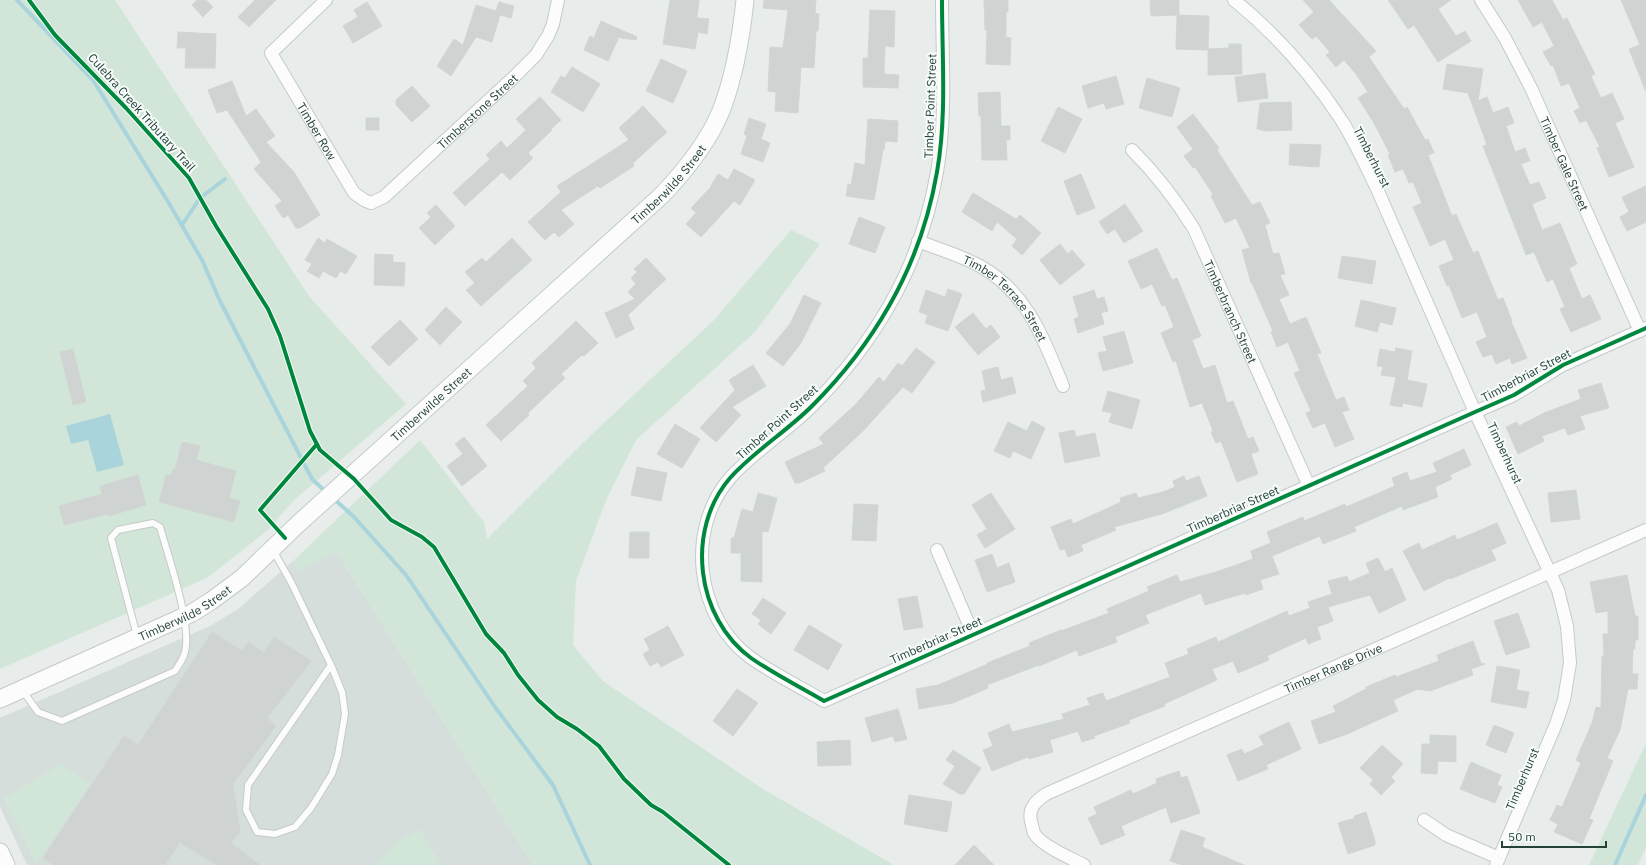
<svg xmlns="http://www.w3.org/2000/svg" width="1646" height="865" font-family="'IBM Plex Sans',sans-serif">
<rect width="100%" height="100%" fill="#e8edeb"/>
<path fill="#d6dedb" d="M337,552l196,313h-506l-27,-58v-89l210,-92 28,-17 55,-48 5,9z"/>
<path fill="#d1e6d8" d="M0,0h115l194,296 97,108 -113,97 -25,29 -61,48 -207,91z
M791,230l29,14 -65,88 -119,108 -29,58 -31,83 -3,64 30,36 160,108 131,76h-361l-196,-313 -40,19 -4,-10 127,-121 64,82 3,17 104,-104 123,-115z
M1646,743v105l-8,17h-49z
M61,764l29,20 -54,80 -32,-66z
M420,829l21,36h-65l22,-24z"/>
<path fill="#a9d4db" d="M110,414l14,51 -27,7 -9,-32 -17,4 -5,-18z"/>
<g fill="none" stroke-linecap="round" stroke-linejoin="round">
<path stroke="#a9d4db" stroke-width="4" d="M17,0l76,80 77,125 32,55 18,41 92,178 14,13
M182,225l18,-27 25,-19
M333,498l21,19 52,58 89,132 58,78 37,80
M1615,865l31,-70"/>
</g>
<path fill="#cfd4d2" stroke="#d1d6d4" d="M197,0h9l7,7 -10,10 -11,-12z
M255,0h21l-27,27 -11,-10z
M670,0h29l-2,18 12,1 -2,15 -9,-2 -3,17 -32,-5z
M764,0h52l-1,13 4,1 -1,17h-2l-2,37 -13,-1 -3,46 -23,-2 1,-19 -8,-1 2,-44 13,1 5,-38 -25,-2z
M984,0h24v12h-2v25l5,1 -1,27 -24,-1 1,-34h-2z
M1150,0h29v15h-2l32,1 -1,34 -32,-1 1,-34 -26,1z
M1303,0h26l47,51 -7,6 35,52 3,-2 18,33 3,-1 6,14 -6,2 24,61 4,-2 17,39 5,-2 20,49 5,-2 9,23h-1l16,37 -15,6 -2,-6 -14,6 -4,-10 -9,3 -7,-15 11,-5 -10,-25 -15,6 -13,-33 -2,1 -8,-20 15,-6 -9,-21 -15,7 -17,-39 9,-4 -9,-21 -4,1 -6,-14 -8,3 -7,-17 2,-1 -16,-31 -16,-25 10,-6 -12,-18 -12,-14 -8,7 -10,-12 4,-3 -14,-16 -4,3 -13,-14 15,-13z
M1388,0h63l-13,9 18,27 9,-5 6,10 -33,21 -24,-37 -6,4z
M1518,0h34l11,20 4,-2 28,56 -4,2 10,22 11,-5 12,26 -9,4 19,44 -25,10 -12,-29 3,-1 -14,-27 -6,3 -6,-12 6,-3 -11,-25 -8,3 -8,-21 -2,1 -8,-14 11,-6 -12,-24 -9,5z
M1621,0h25v92l-17,-43 11,-4z
M367,2l15,24 -29,17 -10,-17 15,-9 -4,-7z
M499,2l15,4 -3,12 -11,-3 -8,27 -16,-5 -25,39 -14,-10 17,-27 9,6 13,-40 20,6z
M870,10l25,1 -1,36 -9,-1 -1,28 15,1 -1,13 -35,-1v-29h5z
M601,21l36,16 -1,3 -22,-3 4,2 -10,22 -24,-11 6,-14 4,2z
M178,32l38,2 -1,34h-30l1,-20h-9z
M1229,44h12l1,30 -34,1v-26l21,-1z
M661,59l26,12 -14,32 -27,-12z
M1447,64l36,5 -5,32 9,-4 6,16 15,-6 6,16 -8,3 9,26 10,-4 5,13 -9,3 9,21 9,-3 7,16 -14,6 10,26 18,-7 17,41 -8,4 13,31 8,-4 11,24 -30,13 -11,-23 5,-2 -12,-28 -6,3 -13,-30 -8,3 -43,-109 4,-1 -19,-52 -25,-4z
M572,67l28,17 -17,28 -32,-20 10,-16 4,2z
M1265,73l3,25 -30,4 -3,-25z
M1116,76l8,28 -18,5 -2,-6 -16,5 -6,-22z
M1147,78l33,10 -8,29 -33,-9z
M232,81l14,35 10,-7 19,27 -9,6 28,30 26,43 -20,13h-4l-8,-13 -5,3 -8,-12 7,-5 -28,-32 7,-7 -34,-52 -10,3 -9,-23z
M412,86l18,20 -18,16 -16,-17v-5z
M1000,92l1,34h9v14h-4l1,20h-25l-1,-44h-2l-1,-23z
M540,97l21,23 -10,9 1,1 -24,23 5,5 -23,22 -8,-8 -37,34 -12,-13 37,-34 -4,-4 15,-14 6,7 19,-18 -10,-11z
M1291,102l1,28 -25,1 -10,-2 3,-26z
M643,106l24,26 -34,31 1,3 -34,22 -2,-2 -37,24 13,14 -15,13 -5,-5 -9,8 -17,-18 33,-30 -4,-6 72,-46 -10,-12z
M1058,107l24,12 -17,34 -24,-12z
M1193,114l26,34 -2,2 35,55 8,-3 10,21 -5,2 8,29 6,-1 6,21 -5,1 9,20 -10,4 11,25 16,-7 15,36 -4,1 19,46 8,-3 5,13 -7,2 12,27 -19,8 -10,-24 -12,5 -7,-15 5,-2 -17,-38 6,-2 -12,-29 -11,5 -6,-15 2,-1 -21,-48h-1l-9,-33 8,-2 -14,-30 -11,5 -14,-27 2,-2 -18,-27 -2,1 -9,-12 9,-7 -16,-22z
M366,118h13v12h-13z
M749,118l17,6 -5,15 9,4 -7,19 -22,-8 6,-18 -3,-2z
M868,119l30,2 -1,21 -12,-1 -1,9h-1l-9,50 -28,-4 2,-12 3,1 4,-22 10,2z
M1290,144l31,1 -2,22 -30,-2z
M734,169l21,11 -15,25 -6,-4 -33,36 -15,-13 10,-11 -5,-5 19,-20 8,-14 10,6z
M1081,174l14,34 -18,7 -13,-34z
M1646,186v36l-19,9 -7,-14 9,-5 -7,-15z
M973,193l43,26 4,-4 21,18 -19,22 -10,-9 5,-7 -20,-17 -5,9 -30,-19z
M1125,204l18,27 -19,12 -9,-14 -8,5 -8,-12z
M436,205l19,21 -20,19 -16,-17 12,-11 -4,-4z
M859,217l26,10 -10,26 -26,-9z
M318,238l7,5 2,-4 30,17 -11,18 -6,-3 -4,7 -13,-7 -4,7 -12,-7 5,-7 -7,-4z
M512,238l20,22 -51,46 -15,-16 9,-7 -10,-11 17,-14 4,4z
M1060,244l8,10 4,-4 13,15 -25,20 -20,-25z
M1157,248l15,32 5,-2 24,58 -9,4 11,29 12,-4 12,38 6,-2 15,38 5,-2 6,14 -8,3 7,20 -21,8 -16,-41 -5,2 -5,-11 2,-1 -11,-28 -12,4 -14,-46 -3,1 -12,-29 13,-6 -9,-22 -3,1 -10,-22 -11,5 -13,-28z
M375,254l18,1v7l12,1 -1,23 -30,-1z
M1342,256l34,5 -4,23 -34,-6z
M646,258l20,21 -38,36 6,14 -18,9 -11,-25 30,-14 -7,-7 8,-8 -5,-6 6,-6 -3,-3z
M948,289l14,5 -14,37 -23,-8 3,-8 -9,-3 7,-22 19,7z
M1094,290l3,9 7,-2 4,14 -7,2 3,11 -26,9 -4,-14 5,-2 -6,-20z
M804,295l17,8 -20,40 -18,23 -17,-13 24,-29z
M1361,300l35,8 -4,17 -12,-3 -3,10 -22,-6z
M446,307l16,15 -22,23 -15,-15z
M973,313l13,16 5,-4 9,12 -22,18 -23,-28z
M400,320l18,19 -29,27 -18,-19z
M576,321l22,22 -14,13 -2,-1 -21,19 4,4 -37,35 1,2 -28,26 -15,-16 42,-39 -5,-5 13,-13 -4,-5z
M1124,331l9,32 -30,8 -5,-18 9,-2 -4,-14z
M916,348l19,14 -23,31 -9,-6 -40,44 -40,37 2,3 -26,12h-4l-10,-21 39,-18 -5,-6 37,-34 23,-27 5,5 14,-19 4,3z
M1396,348l16,3 -5,29 20,4 -5,23 -19,-4 -1,4 -12,-2 6,-28 -15,-2 2,-8 -6,-1 3,-17 15,3z
M73,349l13,53 -13,3 -13,-53z
M753,365l13,21 -34,21 9,8 -25,27 -16,-14 35,-38 -6,-10z
M998,367l3,13 11,-3 4,16 -33,9 -2,-11 5,-1 -4,-19z
M1601,383l8,25 -29,8 5,13 -17,6 -3,-7 -23,8 2,5 -26,13 -12,-27 11,-5 2,4 25,-13 37,-14 -3,-9z
M1108,391l32,9 -8,29 -23,-7 3,-9 -10,-2z
M1032,421l13,7 -14,31 -18,-8 -3,7 -16,-7 14,-29 19,9z
M675,424l25,15 -18,29 -25,-14z
M1074,430l2,7 19,-4 5,23 -35,7 -6,-30z
M464,437l23,29 -25,20 -15,-20 16,-12 -8,-10z
M182,442l18,4 -4,14 40,11 -7,27 11,3 -6,21 -75,-20 7,-27 5,1 2,-7 2,1z
M1464,449l7,16 -21,10 2,4 -17,8 3,10 -35,13 -1,-4 -48,21 2,4 -33,13 -3,-8 -48,20 7,18 -19,6 3,9 -17,6 -1,-2 -40,12 -4,-12 -56,22 4,8 -34,14 2,5 -38,14 -2,-6 -38,16v-1l-52,20 1,3 -35,15 -34,6 -3,-20 22,-4 50,-21 -1,-1 43,-17 -1,-3 32,-13v1l48,-18 -2,-4 42,-18 -2,-4 30,-12 3,7 36,-10 37,-13 -2,-8 20,-8 -4,-11 36,-15 1,4 41,-17 1,3 49,-21 -3,-8 15,-6 3,9 27,-9 -4,-9z
M637,467l30,6 -6,28 -30,-6z
M138,475l8,30 -37,11 -1,-2 -44,11 -5,-19 43,-12 -2,-8z
M1184,476l2,5 13,-5 8,20 -45,18 -48,13 2,3 -35,15 2,6 -15,6 -3,-8 -5,1 -9,-23 20,-8 2,5 48,-22 -1,-4 16,-5 2,5 25,-6 12,-5 -2,-6z
M1576,490l4,29 -29,3 -3,-29z
M758,493l19,5 -9,34 -6,-1v51l-21,-1v-28h-10v-15h3l8,-29 11,3z
M991,493l24,36 -30,19 -8,-13 10,-6 -15,-24z
M854,504l24,1 -2,36 -24,-1z
M1497,523l9,20 -15,7 5,10 -46,19 -1,-1 -25,13 -21,-40 16,-8 3,7 33,-15 2,5z
M630,532h19v26h-20z
M992,554l5,14 12,-5 6,19 -28,10 -12,-32z
M1378,558l7,14 7,-4 14,32 -27,13 -9,-18 -42,12 5,14 -16,6 4,12 -13,5 -2,-6 -39,18 2,4 -31,13 -5,-12 -21,8 5,11 -53,24 1,2 -36,14 1,3 -36,13 1,2 -13,4 -4,-11 -28,9 3,12 -24,7 -1,-2 -36,14 -9,-21 10,-4 -5,-13 21,-9 3,8 52,-13 -2,-5 28,-9 -3,-7 16,-5 3,8 64,-24 -5,-14 24,-9 -2,-5 29,-12 2,5 69,-31 2,5 21,-8 -2,-6 24,-8 -4,-13 19,-5 2,6 21,-9 -4,-10z
M1627,575l8,41h3v24h-3v9h-2l-1,25h6l-1,15h-9l-8,41 -13,28 6,3 -24,58 4,1 -11,24 -28,-12 4,-8 -8,-4 7,-15 5,2 19,-44 -5,-3 16,-37 4,-16 5,1 1,-52h2l-1,-22h5v-23l-12,2 -6,-31z
M917,596l6,31 -19,3 -6,-31z
M763,598l23,15 -15,21 -13,-10 3,-4 -9,-6z
M1518,613l12,34 -24,8 -12,-34z
M809,625l33,20 -14,25 -34,-20z
M668,626l16,29 -23,12 -3,-5 -8,4 -7,-12 7,-4 -6,-11z
M212,632l30,19 6,-9 16,11 10,-16 37,24 -44,57 9,8 -43,58 7,47 -9,12 29,22h-44l-36,-23 -15,23h-112l-10,-7 81,-122 14,9z
M1473,641l8,22 4,1 -14,5 2,6 -43,16 -12,-2 -25,11 5,11 -51,23 -28,10 -8,-23 25,-9 -3,-6 33,-17v-2l29,-12 1,2 43,-16 -2,-6z
M1497,666l23,4 -4,20 13,2 -3,16 -35,-6z
M737,689l21,14 -25,33 -20,-15z
M898,709l9,30 -12,3 -2,-6 -21,6 -7,-24z
M1289,722l12,27 -35,16 2,4 -30,12 -11,-26 15,-6 2,5 20,-9 -5,-9z
M1494,725l20,8 -8,20 -20,-8z
M1430,735l26,1v26l-18,-1 -1,13 -16,-1 1,-29h8z
M850,740l1,25 -33,1 -1,-24z
M1382,745l21,19 -12,13 4,4 -14,14 -11,-11 3,-4 -13,-12z
M953,750l28,18 -17,26h-4l-17,-10 12,-18 -9,-6z
M1471,762l30,13 -4,10 5,2 -7,16 -35,-14z
M1179,771l2,7 6,-2 13,37 -29,10 -5,-16 -45,19 4,9 -24,10 -13,-27 9,-4 -3,-7 37,-17 2,4 24,-11 -1,-4z
M909,795l43,7 -5,30 -43,-8z
M1366,812l9,29v4l-27,9 -10,-31 17,-5 -1,-2z
M1181,830l24,8 -3,9 42,18h-62l-12,-4z
M974,845l20,20h-39z"/>
<g fill="none" stroke-linecap="round" stroke-linejoin="round">
<g stroke="#c5cac8" stroke-width="8">
<path id="lane" d="M273,550l18,32 40,83 11,27 3,22 -7,41 -6,19 -21,34 -16,19 -20,7 -18,-2 -11,-22 2,-25 83,-120
M23,691l15,21 24,9 113,-50c3,-5 7,-10 9,-16 10,-26 -16,-99 -24,-128l-7,-4 -35,7 -7,8 26,98"/>
</g>
<g stroke="#c5cac8" stroke-width="14">
<g id="street">
<path id="s1" d="M326,0l-55,53 83,140 10,7 7,3 13,-6 130,-120 22,-22 12,-19 5,-12 5,-24"/>
<path d="M942,0c0,57 5,116 -5,172 -8,46 -25,94 -48,134 -21,37 -47,70 -77,100 -26,26 -58,45 -82,72 -45,52 -34,140 21,180 23,16 49,29 73,43l651,-289 39,-17 49,-30 83,-37"/>
<path d="M1234,0c42,34 78,75 108,121 13,21 24,45 35,68l98,223 83,178 9,36 3,37 -6,37 -8,24 -60,141"/>
<path id="s2" d="M1481,0l24,38 26,50 109,243"/>
<path id="s3" d="M1132,150c24,24 44,50 62,79l115,257"/>
<path id="s4" d="M918,241c20,8 42,14 62,25 48,27 63,72 83,120"/>
<path d="M937,550l36,84"/>
<path d="M1424,820l22,15 53,23"/>
<path id="s5" d="M1084,865c-13,-7 -43,-19 -50,-32 -1,-3 -2,-8 -3,-12 -3,-13 5,-20 15,-27l600,-264"/>
</g>
</g>
<g stroke="#c3cbc8" stroke-width="19">
<g id="secondary">
<path id="s6" d="M0,699l192,-86 19,-12 31,-23 56,-54 363,-328c24,-25 47,-53 60,-85 14,-36 20,-73 24,-111"/>
<path d="M0,852l6,13"/>
</g>
</g>
<use href="#lane" stroke="#fcfcfc" stroke-width="6"/>
<use href="#street" stroke="#fcfcfc" stroke-width="12"/>
<use href="#secondary" stroke="#fcfcfc" stroke-width="17"/>
<g stroke="#f7fbf9" stroke-width="6">
<path id="cycleway" d="M29,0l26,35 71,73 63,70 27,48 52,83 12,27 30,95 10,19 34,29 37,41 31,17 12,10 52,87 18,19 14,22 20,25 19,17 20,12 22,17 25,33 27,26 12,7 66,53
M942,0c0,57 5,116 -5,172 -8,46 -25,94 -48,134 -21,37 -47,70 -77,100 -26,26 -58,45 -82,72 -45,52 -34,140 21,180 23,16 49,29 73,43l651,-289 39,-17 49,-30 83,-37
M285,538l-25,-28 57,-66"/>
</g>
<use href="#cycleway" stroke="#00873e" stroke-width="4"/>
</g>
<g text-anchor="middle" dominant-baseline="central" stroke-width="4" stroke-linejoin="round" paint-order="stroke">
<g font-size="12" fill="#24423a" stroke="#f7fbf9">
<text transform="translate(930 106) rotate(-88)">Timber Point Street</text>
<text stroke="none"><textPath href="#s1" startOffset="400">Timberstone Street</textPath></text>
<text transform="translate(142 112) rotate(48)">Culebra Creek Tributary Trail</text>
<text stroke="none"><textPath href="#s1" startOffset="167">Timber Row</textPath></text>
<text transform="translate(1372 157) rotate(63)">Timberhurst</text>
<text stroke="none"><textPath href="#s2" startOffset="184">Timber Gale Street</textPath></text>
<text stroke="none"><textPath href="#s6" startOffset="852">Timberwilde Street</textPath></text>
<text stroke="none"><textPath href="#s4" startOffset="108">Timber Terrace Street</textPath></text>
<text stroke="none"><textPath href="#s3" startOffset="191">Timberbranch Street</textPath></text>
<text transform="translate(1526 375) rotate(-28)">Timberbriar Street</text>
<text stroke="none"><textPath href="#s6" startOffset="528">Timberwilde Street</textPath></text>
<text transform="translate(777 422) rotate(-42)">Timber Point Street</text>
<text transform="translate(1505 453) rotate(65)">Timberhurst</text>
<text transform="translate(1233 509) rotate(-24)">Timberbriar Street</text>
<text stroke="none"><textPath href="#s6" startOffset="204">Timberwilde Street</textPath></text>
<text transform="translate(936 640) rotate(-24)">Timberbriar Street</text>
<text stroke="none"><textPath href="#s5" startOffset="419">Timber Range Drive</textPath></text>
<text transform="translate(1522 779) rotate(-67)">Timberhurst</text>
</g>
</g>
<path d="M1502 841v6h104v-6" fill="none" stroke="#24423a" stroke-width="2"/>
<text x="1508" y="841" font-size="12" fill="#24423a" stroke="#f7fbf9" stroke-width="3" paint-order="stroke">50 m</text>
</svg>
